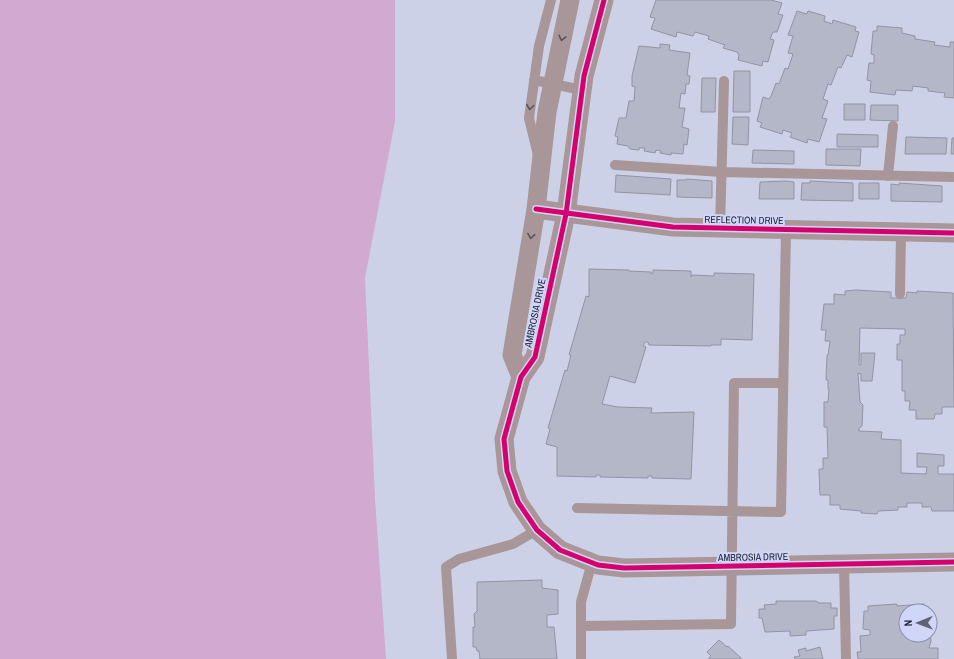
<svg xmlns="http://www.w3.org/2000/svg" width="954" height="659" font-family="'Archivo Narrow',sans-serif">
<rect width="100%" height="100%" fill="#cdd1e7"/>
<path fill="#d1a9d1" d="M0,0h395v121l-30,157 10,221 11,160h-386z"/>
<path fill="#b4b7c8" stroke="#9194a5" d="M656,0h115l11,3 -4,11 5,1 -6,17h-4l-3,7 4,1 -6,22 -5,-1 -1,5 -24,-6 1,-5 -2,-3 -14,-4 2,-3 -17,-6 1,-3 -14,-4 -2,4 -16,-4 -1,5 -25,-8 4,-11 -5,-1z
M797,11l10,3 1,-3 17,5 -1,5 8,3 1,-4 23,7 -1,4 4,1 -7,25 -5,-2 -6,13 -3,-1 -7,18 -3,-1 -5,15 5,2 -6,17 5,1 -8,23 -11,-3 -1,4 -17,-6 2,-4 -9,-3 -1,4 -22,-7 2,-4 -5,-2 6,-24 6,2 2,-3 5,-13 3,1 6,-16 3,1 5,-15 -5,-1 5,-17 -5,-1z
M877,26l25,2v5l13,3v3l20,3 -1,3 16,2v-5h4v56l-10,-1 1,-4 -17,-2v-3l-15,-2 -1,5 -16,-1 -1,5 -25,-3 1,-11 -4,-1 2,-17h5v-8l-3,-1 2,-23h4z
M660,44l10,1 -1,5 21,3 -3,22 3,1 -1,8h-3l-1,10 -4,-1 -2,15h6l-3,19 7,2 -2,16 -3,-1 -1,10 -12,-1v2l-11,-2 1,-2 -5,-1 -1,3 -11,-2 1,-3h-6v2l-9,-1 -2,-3 -11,-2 1,-7 -3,-1 4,-18h7l3,-17h5l1,-14 -3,-1v-10l7,-30 21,2z
M734,71h16v41h-17z
M702,78h14l-1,34h-14z
M844,104h21v16h-21z
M871,105h27v16l-28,-1z
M733,117h16l-1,28 -16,-1z
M837,134l41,1v12h-41z
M906,137l41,1 -1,16h-41z
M952,138h2v16h-3z
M826,149h35l-1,17 -34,-1z
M753,150l41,1v13l-42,-1z
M616,175l55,4 -1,16 -55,-3z
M686,179l26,2v17l-35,-1v-17h9z
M786,181l8,1v17h-35l1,-17z
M810,181l43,2v18l-52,-1 1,-17h8z
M859,183h20v16h-20z
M899,183l43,3v16l-51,-1v-17l8,1z
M589,269l40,1v1l22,1v2l2,-1v-3l38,1v6l1,-2 22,1v-3l40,1 -2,66 -31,-1v6h-10v1l-62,-1 -1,-3h-3l-2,4 3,1 -11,36 -25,-7 -8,28 16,3 34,1 -1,5 43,-1 -3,67 -39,-1v-2h-4v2l-48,-1v-2h-4v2l-39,-1v-29l-11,-3 4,-15 -2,-1 17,-58 2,1 4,-16h-2l17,-59 3,1z
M856,290l35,2v6h15l1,-6 10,1v-2l36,2 1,114h-12v7h-7l-1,5h-18v-9h-7l1,-9h-5v-10h-3v-31h-5v-16h3v-9h5v-6l-45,-1 -1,37h2v-12h14l-3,28h-11v-7l-3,-1 2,29 3,3 -1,21 -3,2v3l23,1 -1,7 20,1v33l25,1 1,-7h-10v-14l27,2v11h-6v8h16v37h-22l-1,-4h-9v-4h-15v4h-9v3l-20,1 -1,3 -16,-1v-2l-21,-2v-4h-10v-10h-10l-1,-26h4v-11h5l-1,-31h-3v-25h4l1,-13h-1v-9h-2l1,-25h1l2,-14h-5l1,-11h-5l3,-26h10v-10l11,1v-4z
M542,580v8l16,2v24l-11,1v12h7l3,32h-77l-1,-8h-2l-1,-4h-3v-20h2l-1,-13 3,-3v-29z
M776,601h40l3,2h12v5h6v8h-3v13l-28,2v4l-16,1v-5l-25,1 -3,-14h-3v-9h6l-1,-4 12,-1z
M897,604v2l27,-2 1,5h6v7l3,4 -1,8h-3v-17h-24v24h24v-2l1,8 -2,7h9v11h-80l-1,-7h4l-1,-16 10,-1v-5l-7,-1 1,-18h4v-5z
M719,640l8,7 1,-1 14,13h-34l3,-3 -4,-4z
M820,647l3,12h-28l-1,-2 6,-1 -2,-6 8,-2v3z"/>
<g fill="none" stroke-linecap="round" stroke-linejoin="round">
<path stroke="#a89698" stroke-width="10" d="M534,80l48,10
M538,155l-9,-37 10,-72 12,-46
M615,165l107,7 232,5
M888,176l5,-50
M720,228l4,-147
M900,294l1,-62
M577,508l204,4 5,-282
M844,564l2,95
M581,626l150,-2 3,-241h49
M452,659l-6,-92 13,-8 54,-15 24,-14
M581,659v-57l11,-40"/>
<path stroke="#a89698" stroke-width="19" d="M604,0l-20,76 -18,138 -31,143 -14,20 -17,62 3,32 11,31 19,28 23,20 38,15 26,3 330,-6
M536,209l137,18 281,6
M521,377l-9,-22 24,-146 11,-97 23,-112"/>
<g stroke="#d0d6f8" stroke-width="8">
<path id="cycleway" d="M604,0l-20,76 -18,138 -31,143 -14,20 -17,62 3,32 11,31 19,28 23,20 38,15 26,3 330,-6
M536,209l137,18 281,6"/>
</g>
<use href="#cycleway" stroke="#d6006c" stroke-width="5"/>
</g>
<defs><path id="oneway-chevron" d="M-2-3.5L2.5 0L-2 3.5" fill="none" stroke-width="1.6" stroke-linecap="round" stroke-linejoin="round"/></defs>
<g stroke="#59535e">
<use href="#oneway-chevron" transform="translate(562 38) rotate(103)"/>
<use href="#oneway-chevron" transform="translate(530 107) rotate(98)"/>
<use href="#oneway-chevron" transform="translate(531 236) rotate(99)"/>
</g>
<g text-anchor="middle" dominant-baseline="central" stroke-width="4" stroke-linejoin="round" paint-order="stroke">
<g font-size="10" fill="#252737" stroke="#d0d6f8">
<text transform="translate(744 220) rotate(1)">REFLECTION DRIVE</text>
<text transform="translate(535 313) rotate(-78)">AMBROSIA DRIVE</text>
<text transform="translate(753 557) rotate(-1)">AMBROSIA DRIVE</text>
</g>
</g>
<g transform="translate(918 623) rotate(269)"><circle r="19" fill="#d0d6f8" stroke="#8c90ab"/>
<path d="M0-3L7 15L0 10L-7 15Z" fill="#606275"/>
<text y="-6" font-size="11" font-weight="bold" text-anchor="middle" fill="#252737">N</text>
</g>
</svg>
